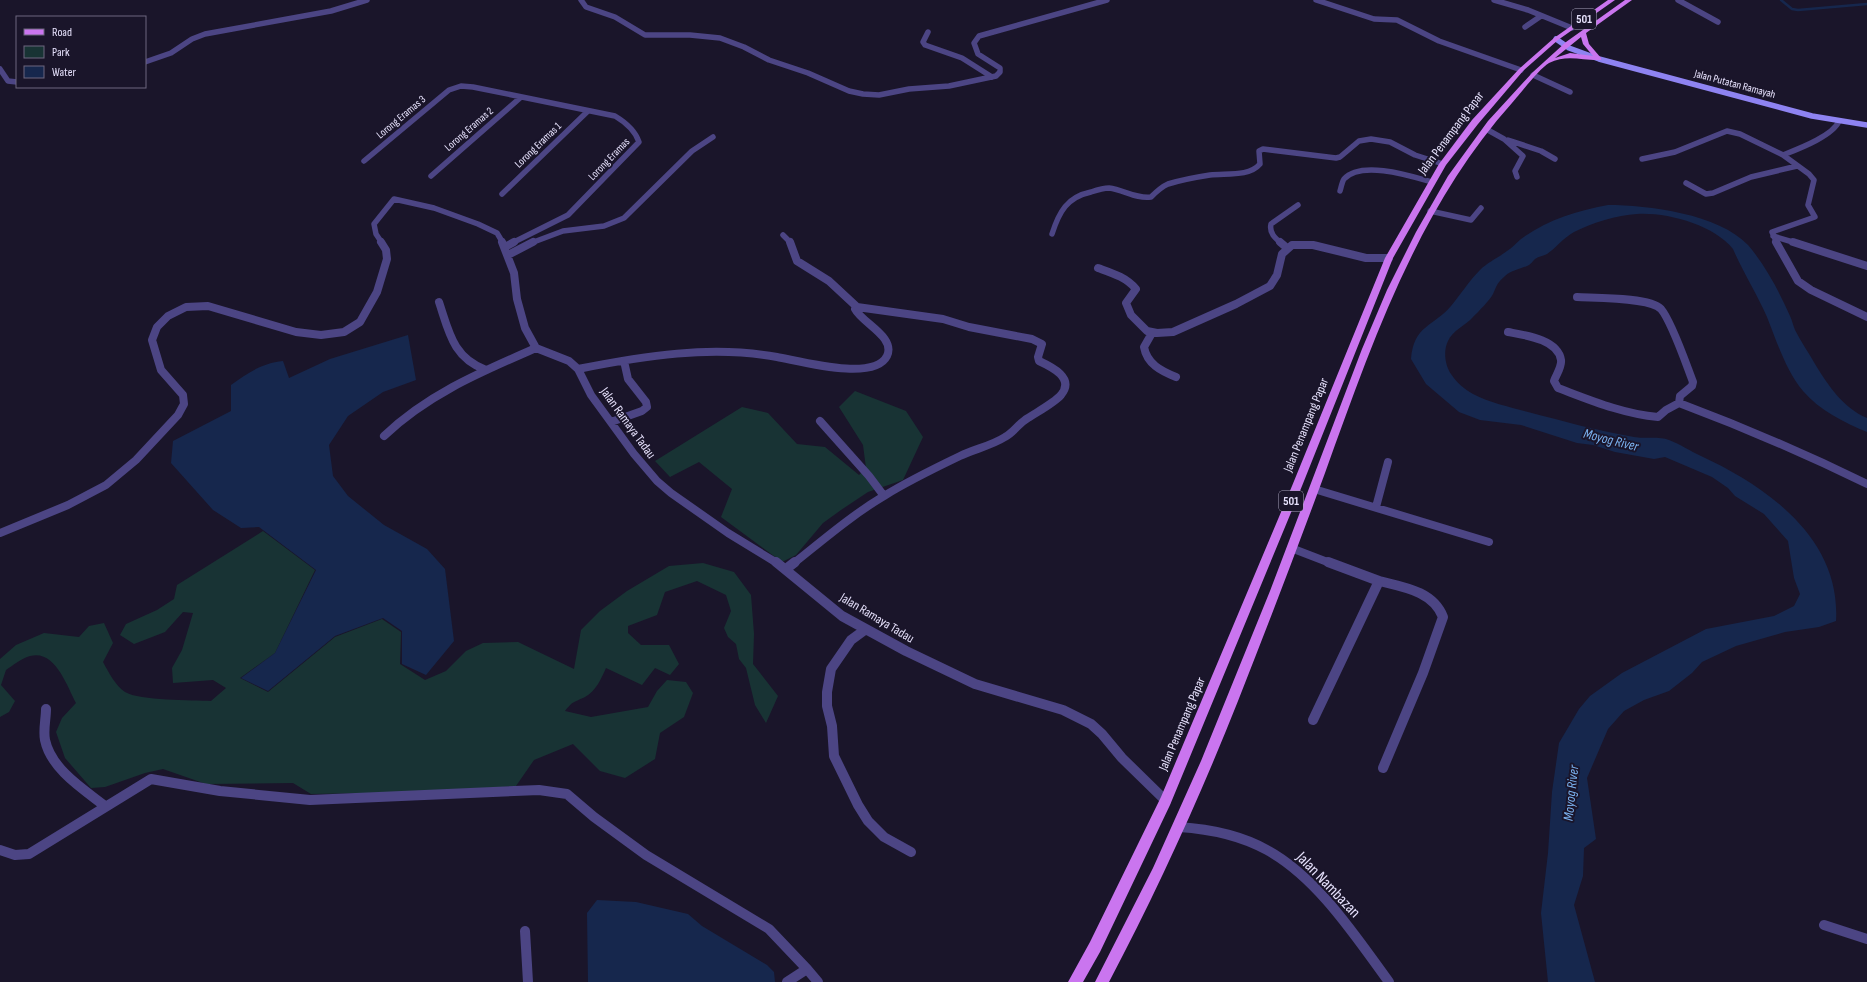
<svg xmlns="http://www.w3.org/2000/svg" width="1867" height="982" font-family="'Sofia Sans Condensed',sans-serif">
<rect width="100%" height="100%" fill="#1a152a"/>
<path fill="#183334" d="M855,391l51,20 17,26 -20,43 -35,12 -27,18 -18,13 -27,32 -14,7 -61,-45 11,-28 -33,-27 -29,15 -15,-16 87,-54 26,6 29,31 28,3 34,28 7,-7 -3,-23 -24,-38z
M263,531l52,39 -40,83 -35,25 28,14 67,-55 47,-18 19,13 -1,32 25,16 21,-9 20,-20 17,-8 35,-1 56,27 7,-39 19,-19 27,-20 42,-25 34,-3 31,9 17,23 3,39 -1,30 25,32 -12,27 -11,-18 -9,-37 -7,-9 -3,-15 -8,-7 -4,-9 7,-17 -5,-16 -29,-14 -32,11 -8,23 -29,11v7l13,12h28l10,19 -9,11 -15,-7 -13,17 -36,-17c-5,11 -10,23 -21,29 -12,6 -11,3 -20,14l26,6 57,-10 9,-16 10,-11 19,2 7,11 -9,24 -24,16 -5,26 -30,19 -25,-7 -27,-27 -39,16 -18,26 -89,6 -116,2 -18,-11 -87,1 -43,-15 -18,4 -40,14 -14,1 -26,-30 -9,-26 6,-14 14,-15c-9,-17 -21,-54 -46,-47 -8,2 -18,10 -24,14l-5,15 14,16 -6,11 -9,5v-58l16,-14 28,-12 35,4 10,-11 15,-3 9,20 -10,19c6,11 12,23 22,30 15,9 67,8 86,9l15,-13 -13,-8 -40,3 -1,-15 10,-18 11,-37 -10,-1 -18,20 -31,12 -14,-9 6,-11 31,-14 17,-11 3,-14z"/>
<path fill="#16274d" d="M1608,205c40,0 111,9 140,40 17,20 31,46 42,71 2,4 3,9 5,14 6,12 14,23 20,34 13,21 28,44 52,54v14c-22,-9 -48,-22 -64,-41 -17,-20 -26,-49 -36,-74 -10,-23 -24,-45 -34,-68 -19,-24 -66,-37 -96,-35 -20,1 -45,9 -63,18 -11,6 -18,16 -27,22 -4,2 -8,2 -12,5 -4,4 -2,3 -6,6 -8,4 -17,5 -24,11 -8,7 -8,9 -12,18 -3,6 -15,18 -20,23 -7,8 -21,14 -25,24 -5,10 -3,24 3,33 6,9 13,15 22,20 17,9 37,13 55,18 35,9 70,19 106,25 12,2 25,-1 35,3 11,4 21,11 32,16 67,31 140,83 135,165l-17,6 -34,5 -49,14 -34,16 -10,11 -23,18 -25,9 -20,11 -16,18 -21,49 9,61 -12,9 -1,28 -9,29 21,77h-47l-7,-69 7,-60 4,-61 7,-49 20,-34 11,-13 32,-23 84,-44 68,-13 20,-10 6,-12 -6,-16 -6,-37 -24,-27 -29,-18 -7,-8 -16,-11 -47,-20 -11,2 -39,-7 -22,-7 -16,-2 -56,-18 -41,-5 -21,-8 -33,-28 -15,-25c3,-34 22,-32 40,-53 10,-12 18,-25 29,-36 8,-8 18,-12 27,-19 5,-3 9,-8 14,-12 26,-19 55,-28 87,-34z
M408,335l8,45 -33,12 -35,24 -19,29 4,31 15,20 36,29 43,24 18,20 9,72 -28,34 -24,-11v-33l-19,-13 -48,18 -67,55 -27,-13 34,-25 41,-83 -57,-43 -18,1 -28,-18 -42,-47 2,-22 58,-30v-26c17,-12 31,-22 52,-24l6,17 41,-19z
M597,900l39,2 52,12 14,12 65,39 7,7 1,10h-187l-1,-69z"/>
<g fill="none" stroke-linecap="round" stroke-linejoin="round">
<path stroke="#16274d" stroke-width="2.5" d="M1781,0l11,9 6,1 69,-6"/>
<path stroke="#4c4584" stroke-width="5.5" d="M581,0l5,7 29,10 30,18h45l30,3 24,9 25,13 39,13 41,18 14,3 16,1 30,-6 40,-3 47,-10 4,-4v-4l-22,-14 -4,-11 5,-7 128,-36
M1316,0l58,19 23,1 42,21 82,29
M1494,0l34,10 44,18
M1678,0l40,22
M1525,27l16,-11
M928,32l-5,10 2,3 37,13 30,19
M145,62l26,-9 21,-14 13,-5 126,-23 36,-11
M0,69l8,12 9,1
M1533,75l37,17
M1486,129l18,10 19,17 -8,15 2,6
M1508,140l33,11 14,8
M1642,159l33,-7 52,-21 13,3 43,21
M364,161l85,-71 12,-4 12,1 142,29c10,6 20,14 24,26l-71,73 -56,28
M431,176l89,-78
M1686,183l20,11 7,-1 38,-16 46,-11
M1340,191c1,-3 2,-9 4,-12 17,-19 67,-3 88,3
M502,194l86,-83
M1430,211l41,9 10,-12
M1052,234c7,-22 15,-37 39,-42 6,-2 12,-4 18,-4 15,2 27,11 42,9 5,-5 10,-10 17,-13 13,-4 29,-7 42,-9 16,-2 39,2 50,-11l-1,-13 4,-2 73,9 4,-1 19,-16 12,-2 19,3 25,13 28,9
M783,235l8,8
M1773,236l23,7
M382,243l-6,-9 -2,-10 20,-25 40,9 44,16 19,9 6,10
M531,243l32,-12 41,-5 20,-8 68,-67 21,-14
M1281,243c-6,-5 -12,-10 -10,-19l27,-19
M1777,243l-5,-11 43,-15 -7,-12 6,-25 -5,-6 -26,-19c15,-6 50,-19 56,-34"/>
<path stroke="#4c4584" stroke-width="8" d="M502,242l12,31 3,26 8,29 11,20 33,13 9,8 13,26 43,59 23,27 14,12 57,40 49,30
M790,242l7,19 32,20 28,26
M1280,242l7,6
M1776,242l22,39 13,9 56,27
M1793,242l74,24
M505,247l9,-5
M508,255l25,-13
M1098,268c14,5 28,9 38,21l-10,14 5,12 16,16 10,2 16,-1 63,-28 34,-18 7,-11 5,-21 10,-9h21l53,13h23
M1577,297c17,1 73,0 84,12 11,13 25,55 32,73l-1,4 -12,10 -1,7
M439,302c10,30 14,56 47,68
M1508,332c16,3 50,7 53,28 1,7 -5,15 -7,21l4,7c32,12 65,26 100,29l8,-7 13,-7
M1152,333l-8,14c3,17 17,24 32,30
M578,369c65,-13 133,-24 199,-12 23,4 97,25 110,-1 9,-19 -25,-33 -32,-47l2,-2 86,12 26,8 63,12 10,5 -4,13 1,4c13,6 36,17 22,34 -7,8 -24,17 -33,23 -9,5 -14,14 -23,19 -14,9 -31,12 -45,19 -25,12 -52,25 -76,40 -32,19 -61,44 -90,67
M1679,403c64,24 127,51 188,81
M820,421l49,55 15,20
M611,422l31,-11 5,-4 -1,-5 -18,-23 -4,-18
M384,436c44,-42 97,-64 152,-88
M1314,489l175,53
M1376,507l12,-45
M0,533l68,-28 38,-20 30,-25 42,-45 6,-11 -1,-9 -22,-25 -9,-30 5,-13 11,-11 18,-9 22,-1 88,26 25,3 23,-3 16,-10 17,-30 10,-33 -1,-9 -5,-8
M1291,548l39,15"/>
<path stroke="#4c4584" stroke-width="10" d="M776,562l66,54 64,35 69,33 88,26 28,14 11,10 20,24 44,43
M786,569l9,-7
M1379,581c24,6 54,10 64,36l-20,56 -40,95
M866,629l-15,11 -20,29 -4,23v14l5,20 2,30 24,49 10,16 16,16 27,15
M46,709c0,10 -3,21 -1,31 6,29 38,49 60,66
M1313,720l66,-139 -51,-19
M1179,827c31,2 61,8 88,23 50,27 89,87 122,132
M0,850l15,5 14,-1 122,-75 69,12 90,9 229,-10 28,4 27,23 52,38 123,74 38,40
M1824,925l43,14
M525,931l3,51
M787,982l20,-13 11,13"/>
<path stroke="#8e83f1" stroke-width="5.5" d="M1556,39l13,9 30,11 213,57 55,9"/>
<path fill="#ca75ef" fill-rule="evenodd" d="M1608,0h7l-57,40 -35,31 -45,53 -32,41 -53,93 -91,228 -132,319 -70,147 -17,30h-15l22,-40 71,-145 131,-311 93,-228 54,-94 33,-44 47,-51 35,-31z
M1625,0h7l-46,33 3,11 12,14v2c-18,1 -34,-6 -52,3 -10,6 -29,31 -37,40 -94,105 -140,240 -187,370 -28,76 -57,152 -87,228 -38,96 -81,190 -129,281h-14l58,-114 48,-107 69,-170 92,-242 25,-59 29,-58 32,-56 40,-55 45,-49 33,-30zM1581,37l2,7 10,12 -23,-3 -15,5z"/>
</g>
<g text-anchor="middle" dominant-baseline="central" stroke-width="4" stroke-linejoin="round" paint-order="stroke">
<g font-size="11" fill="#e6e1fc" stroke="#1a152a">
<text transform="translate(1735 84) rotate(15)">Jalan Putatan Ramayah</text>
<text transform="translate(401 117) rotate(-40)">Lorong Eramas 3</text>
<text transform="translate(469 129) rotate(-41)">Lorong Eramas 2</text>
<text transform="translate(538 145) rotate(-44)">Lorong Eramas 1</text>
<text transform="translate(609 159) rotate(-46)">Lorong Eramas</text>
</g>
<g fill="#1a152a" stroke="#a9a4bd" stroke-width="1">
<rect x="1572" y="9" width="24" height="20" rx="3"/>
<rect x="1279" y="491" width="24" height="20" rx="3"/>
</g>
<g font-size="12" font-weight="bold" fill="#e6e1fc">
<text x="1584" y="19">501</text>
<text x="1291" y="501">501</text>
</g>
<g font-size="13" fill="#e6e1fc" stroke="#1a152a">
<text transform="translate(1451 133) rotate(-53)">Jalan Penampang Papar</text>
<text transform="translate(628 423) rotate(54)">Jalan Ramaya Tadau</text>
<text transform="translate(1306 425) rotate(-68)">Jalan Penampang Papar</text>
<text transform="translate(877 618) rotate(31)">Jalan Ramaya Tadau</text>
<text transform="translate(1182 724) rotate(-67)">Jalan Penampang Papar</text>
</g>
<g font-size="14" font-style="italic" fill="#7bb2f0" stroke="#1a152a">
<text transform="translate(1611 440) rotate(14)">Moyog River</text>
<text transform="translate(1571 793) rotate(-84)">Moyog River</text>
</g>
<g font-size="16" fill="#e6e1fc" stroke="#1a152a">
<text transform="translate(1328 885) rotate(46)">Jalan Nambazan</text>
</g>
</g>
<rect x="16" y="16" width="130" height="72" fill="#1a152a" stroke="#6c677e"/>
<rect x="24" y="29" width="20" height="6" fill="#ca75ef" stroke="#6c677e"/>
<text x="52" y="36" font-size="12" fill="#e6e1fc">Road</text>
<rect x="24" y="46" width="20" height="12" fill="#183334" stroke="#6c677e"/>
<text x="52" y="56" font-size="12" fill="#e6e1fc">Park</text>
<rect x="24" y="66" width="20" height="12" fill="#16274d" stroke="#6c677e"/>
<text x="52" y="76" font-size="12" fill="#e6e1fc">Water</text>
</svg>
